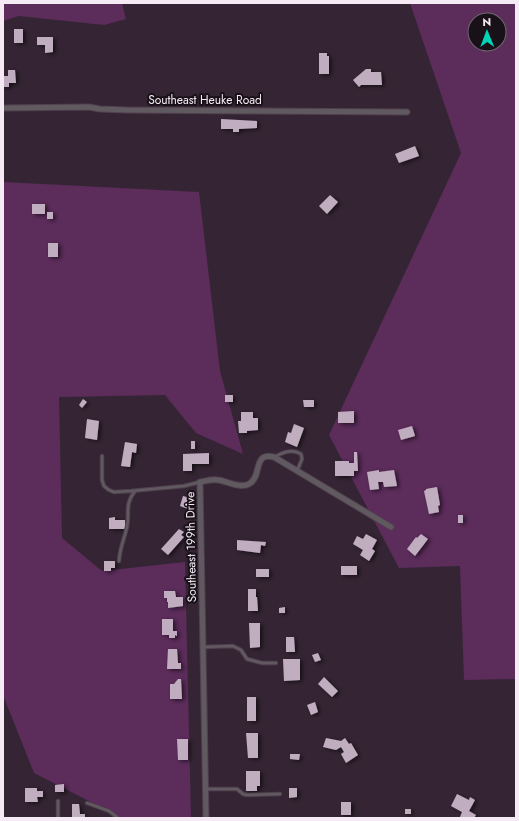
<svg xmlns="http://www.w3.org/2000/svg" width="519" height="821" font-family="Jost,sans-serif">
<defs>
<filter id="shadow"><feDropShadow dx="2.5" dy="1.5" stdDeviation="2" flood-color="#0009"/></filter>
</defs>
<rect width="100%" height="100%" fill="#352534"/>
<path fill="#5c2c5b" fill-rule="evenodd" d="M3,3h119l4,16 -22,6 -85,-9 -16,5z
M410,3h106v676l-52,1 -4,-114 -61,2 -70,-133 132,-282zM475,20h24v24h-24z
M3,182l196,10 21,179 23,83 -47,-21 -31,-38 -106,2 3,141 40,33 83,-9 6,256h-69l-88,-45 -31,-78z"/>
<path fill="#c1adc0" filter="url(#shadow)" d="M14,29h9v14h-9z
M37,37h16v15l-8,1v-8h-8z
M319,53h8v3h2v18h-10z
M366,69h5v3h10l1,13h-21l-2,2 -6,-7z
M8,70h7l1,13h-7v4h-6v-11h5z
M221,119l36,2v7l-18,1v3h-6v-3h-12z
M415,146l4,10 -20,7 -4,-9z
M330,195l8,7 -11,12 -8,-8z
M32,204h13v10h-13z
M47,212h6v7h-6z
M48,243h10v14h-10z
M225,395h8v7h-8z
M83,399l4,3 -5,6 -3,-3z
M303,400h11v7h-10z
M354,411v12h-16v-11z
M241,412h12v6h5v12l-11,1v2h-8l-1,-12h3z
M87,419l12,2 -2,19 -12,-2z
M294,424l10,4 -7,19 -12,-5 3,-10 3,1z
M412,426l3,10 -14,4 -3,-10z
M191,441h4v8h-4z
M125,442l12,2 -1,9 -4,-1 -2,15 -9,-1z
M354,452h3l1,19h-4v5h-19v-15h14v2h5z
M209,453v11h-17v7h-9v-17z
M379,470v2l15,-2 3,16 -13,1 -1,-5h-5l1,7 -9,1 -3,-18z
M437,487l3,18 -2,1 1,6 -10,2 -5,-23 2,-1v-1z
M183,496l7,2 -1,2 1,1 -2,8 -8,-3z
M458,515h5v8h-5z
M115,517v3h10v9h-16v-11z
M179,529l5,3 -3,3 3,2 -16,18 -7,-6z
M366,534l11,6 -5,9 3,2 -6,10 -9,-6 3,-5 -10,-6 4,-8 6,3z
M421,534l7,5 -13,17 -8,-7 9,-12 1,1z
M237,540l29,2 -1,4 -4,-1 -1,8 -23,-3z
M104,561h11v7h-4v3h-7z
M341,566h16v9h-16z
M256,569h13v8h-13z
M248,589h8v8h1l1,14h-10z
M164,591h11l1,6h7v9l-15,2v-6h-1v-4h-3z
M285,607v6h-6v-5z
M162,619h11v12h4v5l-2,-1v3h-6v-3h-7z
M249,623h11v24l-10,1z
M286,637h8l1,15h-9z
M168,649h9l1,14h3v6h-14z
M318,653l3,7 -6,2 -3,-7z
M283,659h17v21l-16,1z
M324,677l14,14 -6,6 -14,-13z
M178,679h3l1,20h-12v-15h4z
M247,697h9v24h-9z
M315,702l3,10 -7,3 -4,-10z
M246,733h12v25h-10z
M326,738l15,3 4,-3 4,6 2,-1 7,12 -12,8 -5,-9 3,-2 -3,-5 -5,3 -13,-3z
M177,739h11v21h-10z
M290,754h10l-1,6 -9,-1z
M246,771h14v15h-3v5h-11z
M64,784v8h-9v-7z
M25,788h12v3h6v6h-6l1,5h-13z
M289,788h8v9l-8,1z
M457,794l12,6 1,-3 5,3 -6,11 7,4 -2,3h-12l-2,-1 2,-5 -11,-6z
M341,802h10v13h-10z
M72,804h7l1,10h5v4h-13z
M405,809h6v5h-6z"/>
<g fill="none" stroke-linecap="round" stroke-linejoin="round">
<g stroke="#50414f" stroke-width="4.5">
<path id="service" d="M102,456v24l2,6 5,4 5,2 17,-1 53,-5 16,-4
M275,457c8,-5 18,-8 26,-3l1,5 -5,12
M119,561c1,-14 5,-21 8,-34 3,-15 -3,-22 8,-36
M204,647l29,-1 8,4 6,9 15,4h14
M206,789h31l6,5 4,1 33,-1
M87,803l22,8 9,7
M58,818v-17"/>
</g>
<g stroke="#50414f" stroke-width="7">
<path id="minor" d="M3,108l86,-1 11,2 27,1 280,2
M206,818l-6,-336c6,-1 12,-3 18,-2 9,1 22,9 31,4 14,-8 3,-32 25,-27l117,70"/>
</g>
<use href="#service" stroke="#615960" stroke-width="2.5"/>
<use href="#minor" stroke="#615960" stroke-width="5"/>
</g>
<g text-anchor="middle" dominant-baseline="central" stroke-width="4" stroke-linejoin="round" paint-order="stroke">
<g font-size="12" fill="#f6ebf5" stroke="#181118">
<text x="205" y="100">Southeast Heuke Road</text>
<text transform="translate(191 547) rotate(-91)">Southeast 199th Drive</text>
</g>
</g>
<rect width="519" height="821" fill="none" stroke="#f6ebf5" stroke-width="8"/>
<g transform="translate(487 32) rotate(359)"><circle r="19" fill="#181118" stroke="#716870"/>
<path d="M0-3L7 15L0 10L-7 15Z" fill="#00d5b7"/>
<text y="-6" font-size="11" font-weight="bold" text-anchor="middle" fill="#f6ebf5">N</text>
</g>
</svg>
